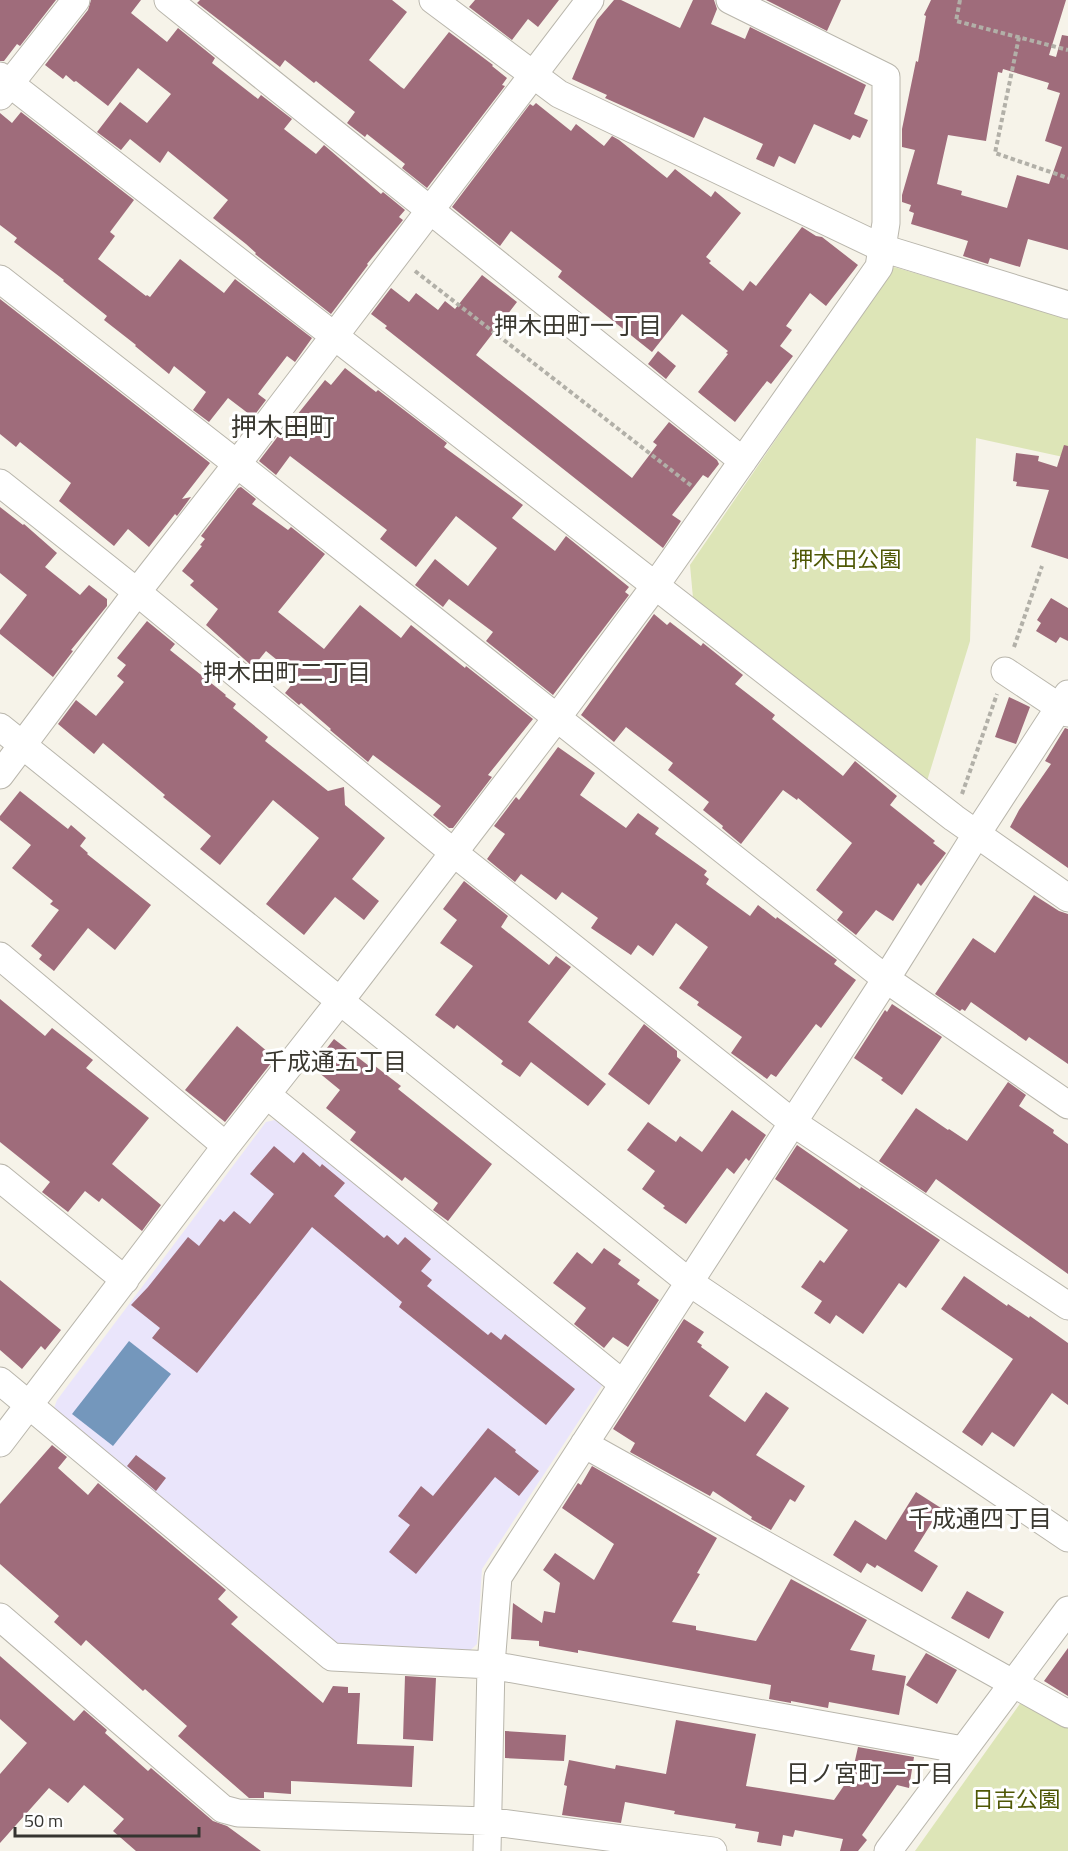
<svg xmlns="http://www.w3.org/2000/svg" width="1068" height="1851" font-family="'Titillium Web','Noto Sans JP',sans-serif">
<rect width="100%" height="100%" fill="#f6f3e9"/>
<path fill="#eae5fb" d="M275,1120l328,264 -121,185 -5,75 -12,11 -128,-7 -284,-237 4,-11 209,-278z"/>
<path fill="#dde5b7" d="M894,267l174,51v140l-92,-20 -6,203 -43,140 -234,-183 -3,-33z
M1024,1698l44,25v128h-153z"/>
<path fill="#7497bc" d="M129,1341l42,33 -58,72 -41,-32z"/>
<path fill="#9f6c7b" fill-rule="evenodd" d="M0,0h56l-36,46 -3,-2 -13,17h-4z
M91,0h50l-10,13 36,29 11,-14 37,30 -3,5 46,36 3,-4 31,24 -8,10 32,25 8,-9 57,49 2,-2 22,18 -6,7 4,3 -36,44 1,1 -37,49 -76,-60 1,-1 -10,-9 -33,-26 15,-18 -60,-49 -8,12 -30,-24 -9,11 -24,-18 23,-30 27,21 24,-29 -33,-26 -30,38 -32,-25 -2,1 -8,-7 -3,4 -18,-14 43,-55z
M200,0h192l15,12 -38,48 32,27 3,2 45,-57 44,33 -1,1 15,12 -5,7 3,1 -78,102 -25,-20 3,-4 -38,-30 -2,3 -18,-14 8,-11 -39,-31 -2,2 -29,-23 -5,7 -83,-64z
M475,0h84l-21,27 -10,-8 -16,21 -43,-33z
M614,0h7l59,28 13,-28h21l3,9 -6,15 34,15 5,-12 116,58 -12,29 14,6 -8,18 -7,-3 -3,5 -36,-16 -19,40 -16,-8 -5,11 -18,-8 7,-15 -59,-27 -10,21 -89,-40 2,-3 -35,-16 25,-59z
M766,0h75l-14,31z
M931,0h135l-17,55 7,2 6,-22 6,1v214l-40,-11 -8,28 -30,-9 -2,6 -25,-8 5,-15 -57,-17 3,-11 -5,-2 2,-6 -9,-3v-7l13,-45 -13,-3v-18l14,-68 2,1 8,-46 -2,-1zM1003,69l46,14 -2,6 13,4 -15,48 17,6 -13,37 -32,-9 -10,33 -46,-13 1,-4 -25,-7 11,-49 38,6 12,-69 4,1z
M536,103l35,28 5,-7 28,22 8,-10 7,4 48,38 8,-9 36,28 4,-6 26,22 -35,44 5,4 -2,2 34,28 7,-10 6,5 46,-59 14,9 6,1 36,28 -32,41 -16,-13 -24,33 6,4 -12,16 13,10 -22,28 -4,-3 -32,41 -37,-30 30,-38 -2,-1 2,-2 -46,-37 -30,38 -94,-75 4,-6 -51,-40 -11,15 -48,-39 78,-103 3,2z
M21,112l113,88 -24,32 5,4 -17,23 48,37 1,-1 3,2 30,-38 44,34 11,-14 77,59 -17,24 -8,-6 -23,30 -6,8 8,6 -13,17 -25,-19 -19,24 -16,-12 13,-18 -32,-26 -5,8 -34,-28 1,-1 -32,-25 3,-4 -44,-35 1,-1 -50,-38 3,-4 -17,-13v-112l12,10z
M482,275l35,27 -41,53 60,47 96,76 25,-33 -4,-3 16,-20 48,38 2,4 -11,14 -5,-3 -31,40 9,6 -18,27 -278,-220 2,-2 -16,-12 20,-26 18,14 7,-9 22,17 7,-9 10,8z
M0,299l210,164 -28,36 9,-2 -14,19 -2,-2 -26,33 -21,-18 -14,17 -55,-45 12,-18 -51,-41 -4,5 -16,-13z
M658,351l18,15 -10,13 -18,-15z
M345,368l31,24 2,-2 69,53 -3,4 79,58 -11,13 43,33 11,-15 63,51 -4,5 4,3 -76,100 -67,-54 7,-9 -44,-33 -6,8 -28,-22 20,-26 33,27 29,-38 -41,-32 -40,51 -36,-28 7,-9 -97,-74 -14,19 -17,-14 36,-47 2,1 28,-35 6,5z
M1064,445l4,1v113l-37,-12 18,-57 -33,-4 1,-4 -4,-1 3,-28 23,3 -1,5 19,6z
M241,487l15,12 -4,5 36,26 3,-3 34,27 -47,58 46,37 36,-44 41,33 10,-13 54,43 1,-2 67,53 -45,56 4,2 -39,51h-4l-16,-13 8,-9 -68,-51 -5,7 -38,-32 1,-1 -30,-26 -2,2 -14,-12 13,-16 -32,-26 -13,16 -47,-42 12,-16 -28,-24 4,-4 -12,-10 20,-25 -2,-1 5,-6 -4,-3 37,-48z
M0,507l23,18 1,-1 33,29 -12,14 35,28 9,-10 18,14v7l-36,44 2,1 -20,26 -53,-43v-4l27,-35 -27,-22z
M1051,598l17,10v33l-8,-4 -4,6 -20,-12 5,-8 -4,-3z
M654,614l13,11 3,-3 31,24 2,-3 40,32 -8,9 40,31 -3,4 71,57 12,-15 42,35 -7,9 45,36 -2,2 13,10 -25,33 -3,-3 -25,38 -17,-11 -20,25 -19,-15 6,-8 -27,-22 36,-47 -54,-45 -1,2 -14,-10 -42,54 -19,-16 1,-2 -20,-16 6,-8 -41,-32 5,-7 -47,-36 -12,15 -33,-27z
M147,621l28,23 -5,6 56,45 -1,1 11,8 -3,4 35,29 -3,4 63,50 16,-4 1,18 40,33 -33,41 27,22 -15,19 -29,-23 -31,38 -38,-31 53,-66 -46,-38 -53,65 -20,-16 11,-13 -48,-39 2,-2 -62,-52 -9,11 -36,-30 18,-24 20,16 28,-34 -7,-6 9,-11 -9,-7z
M1009,697l21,10 -14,37 -21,-7z
M1065,728l3,1v139l-58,-41 9,-17 32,-46 -6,-3z
M558,747l37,26 -15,22 46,33 12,-15 21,15 -4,6 52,37 -3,4 5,4 -3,5 44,32 8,-11 18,14 1,-2 60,43 -3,4 22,16 -35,48 -5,-4 -40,53 -5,-3 -4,5 -36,-26 11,-16 -45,-32 2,-3 -20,-14 29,-41 -32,-24 -23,33 -15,-11 -7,10 -40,-27 7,-10 -36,-26 -6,8 -35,-26 -6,8 -28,-23 18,-25 -11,-8 22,-29 3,3z
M20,791l48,38 3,-4 15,13 -6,8 8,7 -1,1 64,51 -36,45 -27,-22 -34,43 -15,-12 3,-4 -11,-9 28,-36 -9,-6 3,-3 -41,-33 19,-23 -31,-25v-4z
M464,881l44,35 -7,11 48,38 7,-9 15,11 -43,55 78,62 -18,22 -57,-44 -11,15 -19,-13 2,-3 -46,-36 -3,4 -19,-14 38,-49 -33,-23 17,-23 -14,-11z
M1034,895l25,16 9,3v150l-39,-27 -3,4 -55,-39 -6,9 -3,-2 -2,2 -25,-17 38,-56 22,15z
M0,999l45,37 7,-8 41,32 -7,8 63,50 -37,46 49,41 -19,26 -40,-33 -3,4 -14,-11 -17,21 -26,-20 8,-10 -50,-40z
M892,1004l50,33 -40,58 -21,-15 2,-2 -29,-20 31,-48 2,2z
M644,1024l33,27v6l4,3 -32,45 -41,-31z
M237,1026l38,32 -50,64 -40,-32z
M334,1039l39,30 2,-3 26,20 -3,3 94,75 -44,57 -15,-11 5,-7 -33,-26 -3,4 -52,-41 6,-8 -30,-24 14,-18 -28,-23z
M1008,1082l18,13 -7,11 35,24 -1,3 15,11v130l-132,-95 -10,14 -47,-32 37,-53 32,22 1,-1 18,12z
M732,1110l34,25 -17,26 -3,-3 -12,16 -7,-6 -41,56 -23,-16 2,-2 -23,-17 13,-18 -28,-21 21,-28 28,20 4,-6 22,16z
M797,1145l63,44 1,-2 79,53 -34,48 -7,-5 -36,51 -27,-19 -6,9 -16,-11 8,-12 -21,-14 19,-27 4,3 24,-33 -73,-51z
M274,1146l20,17 9,-11 17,15 2,-3 23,19 -11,13 50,42 3,-3 11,10 7,-8 26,22 -10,12 11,9 -5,6 61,49 3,-3 10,8 4,-6 70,55 -29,36 -147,-118 3,-5 -90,-75 -115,146 -45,-35 8,-10 -29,-23 17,-18 40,-50 11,9 21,-27 4,3 10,-11 16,13 24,-30 -24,-20z
M604,1248l17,12 -3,4 22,16 -3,4 22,16 -31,47 -15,-10 -9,11 -30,-24 12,-16 -33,-25 24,-31 15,12z
M964,1276l43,30 1,-2 21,14 1,-2 38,27v62l-16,-12 -38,54 -22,-15 -10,14 -20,-14 51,-73 -72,-50z
M0,1280l61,50 -16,20 -4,-4 -19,23 -22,-19z
M684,1319l20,13 -7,10 5,3 -1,2 28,20 -20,29 36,26 21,-30 23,16 -33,47 49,31 -10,16 -5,-3 -19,31 -20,-11 1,-2 -39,-26 -3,5 -80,-44 5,-9 -22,-14z
M488,1428l28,22 -1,2 24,19 -20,25 -24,-19 -79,97 -27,-22 21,-27 -12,-9 23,-30 12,10z
M52,1445l15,12 -9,11 30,27 10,-12 128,107 -8,9 20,18 -7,7 92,79 10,-17 15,1v6h12l-3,51 57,2 -2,41 -121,-6v13l-27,-2v6h-15l-71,-62 9,-10 -42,-37 -2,2 -57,-51 -5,6 -27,-24 5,-6 -59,-52v-60z
M136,1455l30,23 -10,13 -29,-25z
M592,1466l125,72 -20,35 3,1 -28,48 24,4v4l60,11 35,-62 76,41 -17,30 25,5 -3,15 34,6 -7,39 -70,-13 -1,6 -37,-7v2l-22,-4 2,-14 -193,-35v3l-39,-7v-5l-28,-2 2,-36 29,20 2,-12 11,2 5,-30 -17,-13 12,-17 39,27 20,-36 -52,-36 16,-25 3,2z
M916,1492l25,16 -27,43 24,15 -16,26 -45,-27 -2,3 -8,-5 -6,10 -28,-18 22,-35 31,20z
M967,1591l37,21 -15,27 -38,-21z
M1068,1648v48l-24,-15z
M926,1653l31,17 -20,34 -31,-19z
M0,1656l74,65 10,-11 23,20 -2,3 43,38 3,-3 62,53 14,5 34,25h-125l-23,-20 11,-12 -40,-34 -16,18 -19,-15 -49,55v-69l27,-31 -27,-24z
M405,1676l31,2 -3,63 -30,-2z
M676,1720l80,14 -10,52 88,14 18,-26 6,-27 56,10 -5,31 -12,-3 -35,50 5,5 -9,11h-18l3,-12 -48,-9 -2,7 -10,-2 -2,11 -24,-4 2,-10 -24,-4 1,-4 -62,-10 1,-3 -50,-9 -4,21 -59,-8 5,-29 -3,-1 5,-25 46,9 1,-4 50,9z
M505,1731l61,4 -2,26 -59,-3z"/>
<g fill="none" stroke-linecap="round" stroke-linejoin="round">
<g stroke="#b9b6ac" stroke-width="29">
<path id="minor" d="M168,0l575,461
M433,0l126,94 323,154 186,57
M0,76l954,742 114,80
M0,96l76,-96
M0,279l237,185 649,515 182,126
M0,483l137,109 317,261 338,269 276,184
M1005,671l63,42
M0,727l689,555 379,256
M0,775l137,-183 100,-128 353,-464
M0,956l226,190
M267,1095l356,289
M0,1178l125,102
M0,1381l332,276 159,8 472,85
M0,1443l226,-297 114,-145 216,-282 99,-133 224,-319 7,-44v-146l-156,-77
M584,1444l484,270
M0,1617l223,192 15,4 249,8 226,30
M487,1851l4,-186 7,-88 388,-598 90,-144 92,-141
M888,1851l180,-241"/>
</g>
<path stroke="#b2b0a8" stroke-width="4" stroke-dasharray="4.5 3" stroke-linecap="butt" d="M960,0l-4,21 112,29
M1019,37l-24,116 73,25
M415,271l278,216
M1014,647l28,-81
M962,794l35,-100"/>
<use href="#minor" stroke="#fff" stroke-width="27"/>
</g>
<g text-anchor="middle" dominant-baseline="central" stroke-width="6" stroke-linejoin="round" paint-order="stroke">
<g font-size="22" fill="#4f5805" stroke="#fff">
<text x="846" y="559">押木田公園</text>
<text x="1016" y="1799">日吉公園</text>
</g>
<g font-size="24" fill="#3b3931" stroke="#fff">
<text x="578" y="325">押木田町一丁目</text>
<text x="287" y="672">押木田町二丁目</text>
<text x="335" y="1061">千成通五丁目</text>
<text x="980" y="1518">千成通四丁目</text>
<text x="870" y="1773">日ノ宮町一丁目</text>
</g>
<g font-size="26" fill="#3b3931" stroke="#fff">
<text x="283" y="426">押木田町</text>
</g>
</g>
<path d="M15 1827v9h184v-9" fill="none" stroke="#353430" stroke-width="3"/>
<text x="24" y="1827" font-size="18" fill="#353430" stroke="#ffffff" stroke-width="4.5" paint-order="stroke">50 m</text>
</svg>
